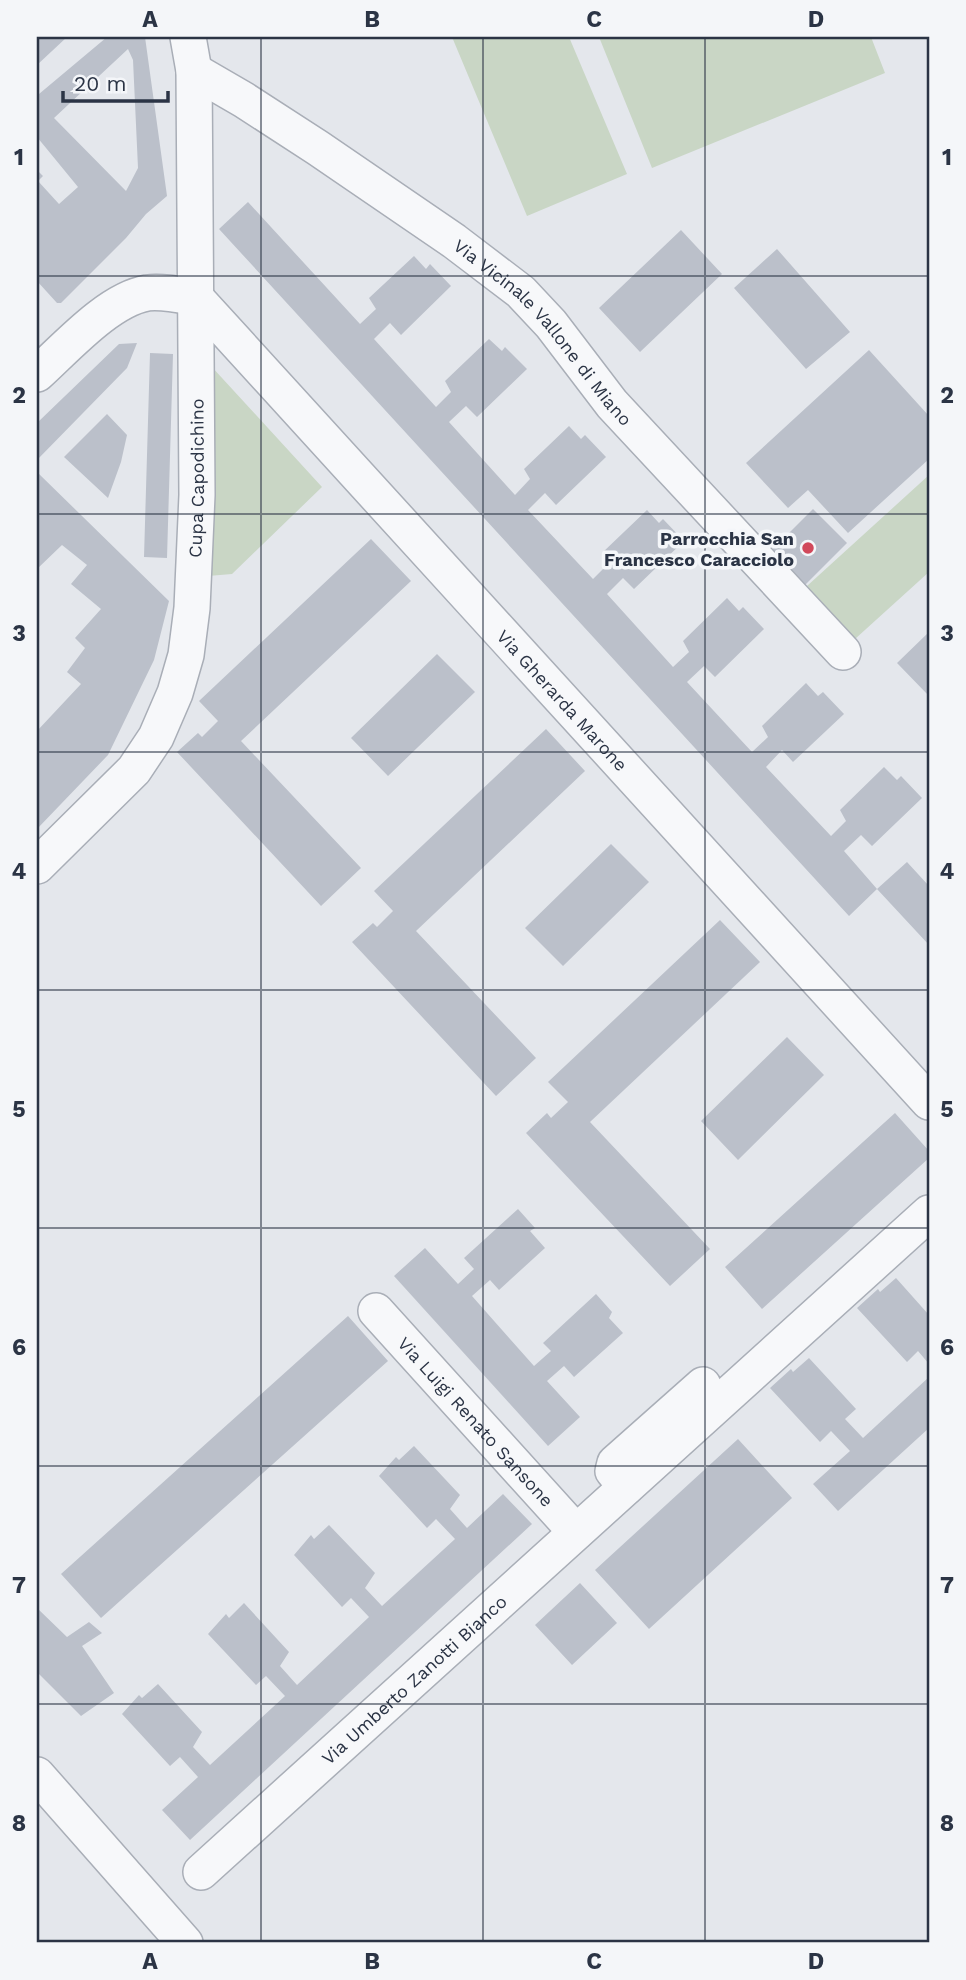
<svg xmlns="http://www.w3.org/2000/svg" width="966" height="1980" font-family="'Work Sans',sans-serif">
<rect width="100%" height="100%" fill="#e4e7ec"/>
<path fill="#c9d6c5" d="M452,37h117l58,137 -100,42z
M599,37h272l14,36 -233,95z
M211,366l111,121 -90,87 -24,2z
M929,475v97l-74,67 -48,-53z"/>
<path fill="#bbc0ca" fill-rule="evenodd" d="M37,37h30l-30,28z
M107,37h38l22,159 -21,18 -20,24 -65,65h-4l-20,-22v-111l6,6 -5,5 21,23 19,-17 -41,-50v-46l2,3zM128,49l5,11 5,108 -12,23 -72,-73z
M248,202l112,122 16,-15 -7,-11 45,-42 12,13 4,-5 21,22 -50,49 -11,-12 -16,16 62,68 15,-15 -6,-11 44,-42 13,12 3,-4 22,22 -50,48 -11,-11 -17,16 66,73 15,-16 -6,-10 45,-43 12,13 4,-4 21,22 -50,48 -11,-12 -17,17 65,69 15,-15 -6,-11 45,-43 12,13 4,-4 21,22 -50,48 -11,-11 -16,16 66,73 16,-15 -6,-11 44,-43 12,13 4,-4 21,22 -49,48 -11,-11 -17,16 65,70 16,-15 -6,-11 44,-43 12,13 5,-4 21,22 -51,48 -11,-12 -16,17 65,69 15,-15 -6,-11 44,-43 13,13 4,-4 21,22 -50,48 -11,-11 -17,16 33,38 30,-27 22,24v59l-52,-56 -28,27 -630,-687z
M681,230l41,44 -82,78 -41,-44z
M777,249l73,83 -44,37 -72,-81z
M137,343l-10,25 -90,92v-37l82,-79z
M869,350l60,66v43l-81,74 -40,-43 -20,18 -42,-45z
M150,353l23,1 -6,204 -23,-1z
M107,414l20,21 -6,27 -13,36 -44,-41z
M37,472l132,129 -15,59 -46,95 -71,74v-98l44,-47 -14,-12 18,-24 -10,-10 26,-29 -30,-25 16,-19 -25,-20 -25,24z
M813,509l34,34 -44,44 -34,-34z
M371,539l40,42 -170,160 120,127 -40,38 -144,-154 21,-19 4,4 16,-16 -19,-20z
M929,632v64l-32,-33z
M437,654l38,38 -87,84 -37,-38z
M546,729l39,42 -169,160 120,127 -40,38 -144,-154 21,-19 4,4 16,-16 -19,-20z
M611,844l38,38 -86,84 -38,-38z
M720,920l40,42 -170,160 120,127 -40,37 -144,-153 21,-20 4,5 17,-16 -20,-20z
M787,1037l37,38 -86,85 -37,-39z
M895,1113l34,38v7l-167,151 -37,-42z
M518,1209l17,19 -5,3 15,17 -46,42 -9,-10 -18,16 62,70 17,-15 -8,-8 53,-49 16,18 -3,6 14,15 -49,44 -10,-11 -17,15 33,36 -32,29 -154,-170 31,-28 33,36 16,-15 -10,-11z
M896,1278l33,37v49l-11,-13 -11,11 -50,-54 21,-19 2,3z
M348,1316l40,45 -287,257 -40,-44z
M809,1358l47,51 -11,10 18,19 66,-61v51l-91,83 -25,-27 37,-33 -19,-20 -11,11 -50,-54 21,-19 2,3z
M738,1439l54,59 -143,131 -54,-59z
M414,1446l46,49 -10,14 17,19 36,-34 29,30 -342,316 -28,-30 36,-33 -18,-20 -10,9 -48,-52 17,-19 3,3 16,-14 44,48 -9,15 17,18 75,-69 -19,-20 -10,9 -48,-51 18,-20 3,4 15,-15 45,49 -9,14 17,19 72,-68 -18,-19 -9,9 -48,-52 17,-20 3,4 15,-14 46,48 -10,15 17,18 73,-67 -19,-20 -9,9 -48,-52 17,-19 3,3z
M580,1583l37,40 -45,42 -37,-40z
M37,1608l30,29 22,-15 13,11 -20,13 32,47 -33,23 -44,-44z"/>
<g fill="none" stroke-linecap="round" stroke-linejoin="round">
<g stroke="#a9aeb7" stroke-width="38">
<g id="minor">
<path id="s1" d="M194,71l50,29 74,48 136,93 67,51 30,32 61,80 231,248"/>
<path id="s2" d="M196,298l733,804"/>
<path d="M37,374c29,-26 71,-74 110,-81 16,-2 33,2 49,5"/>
<path id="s3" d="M37,866l97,-96 22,-33 19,-44 11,-38 6,-47 5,-113 -3,-424 -6,-34"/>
<path id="s4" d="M376,1311l200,221"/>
<path d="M626,1487l-13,-16 2,-8 88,-78"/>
<path d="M37,1775l148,168"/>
<path id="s5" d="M201,1872l728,-659"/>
</g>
</g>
<use href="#minor" stroke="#f7f8fa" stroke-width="35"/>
</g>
<path fill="none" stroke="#2b3445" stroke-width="2" stroke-opacity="0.55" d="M261,37v1906M483,37v1906M705,37v1906M37,276h892M37,514h892M37,752h892M37,990h892M37,1228h892M37,1466h892M37,1704h892"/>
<circle fill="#d1495b" stroke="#f4f6f9" stroke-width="2.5" cx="808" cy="548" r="7"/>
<g text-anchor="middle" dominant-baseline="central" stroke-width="7" stroke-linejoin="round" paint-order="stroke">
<g font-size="18" fill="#2b3445" stroke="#f4f6f9">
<text stroke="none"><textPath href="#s1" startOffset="439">Via Vicinale Vallone di Miano</textPath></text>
<text stroke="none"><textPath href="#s3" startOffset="441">Cupa Capodichino</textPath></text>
<text stroke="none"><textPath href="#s2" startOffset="544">Via Gherarda Marone</textPath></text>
<text stroke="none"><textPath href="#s4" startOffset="149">Via Luigi Renato Sansone</textPath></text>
<text stroke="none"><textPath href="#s5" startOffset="287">Via Umberto Zanotti Bianco</textPath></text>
</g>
<g font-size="18" font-weight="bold" fill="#2b3445" stroke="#f4f6f9" text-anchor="end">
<text x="794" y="538">Parrocchia San<tspan x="794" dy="21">Francesco Caracciolo</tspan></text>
</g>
</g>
<rect width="966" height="1980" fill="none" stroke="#f4f6f9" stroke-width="77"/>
<path d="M63 91v10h105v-10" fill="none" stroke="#2b3445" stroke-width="3.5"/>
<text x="74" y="91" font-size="21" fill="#2b3445" stroke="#f4f6f9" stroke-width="5" paint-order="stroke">20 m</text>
<rect x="38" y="38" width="890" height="1903" fill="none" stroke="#2b3445" stroke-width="2.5"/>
<g font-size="23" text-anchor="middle" font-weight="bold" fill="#2b3445">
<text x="150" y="27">A</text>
<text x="372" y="27">B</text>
<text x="594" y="27">C</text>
<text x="816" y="27">D</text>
<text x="19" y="165">1</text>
<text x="947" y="165">1</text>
<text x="19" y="403">2</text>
<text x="947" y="403">2</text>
<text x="19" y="641">3</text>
<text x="947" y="641">3</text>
<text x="19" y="879">4</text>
<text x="947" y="879">4</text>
<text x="19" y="1117">5</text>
<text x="947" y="1117">5</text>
<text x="19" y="1355">6</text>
<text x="947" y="1355">6</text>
<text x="19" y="1593">7</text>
<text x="947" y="1593">7</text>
<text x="19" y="1831">8</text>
<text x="947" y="1831">8</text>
<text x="150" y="1969">A</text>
<text x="372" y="1969">B</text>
<text x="594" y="1969">C</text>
<text x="816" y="1969">D</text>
</g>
</svg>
